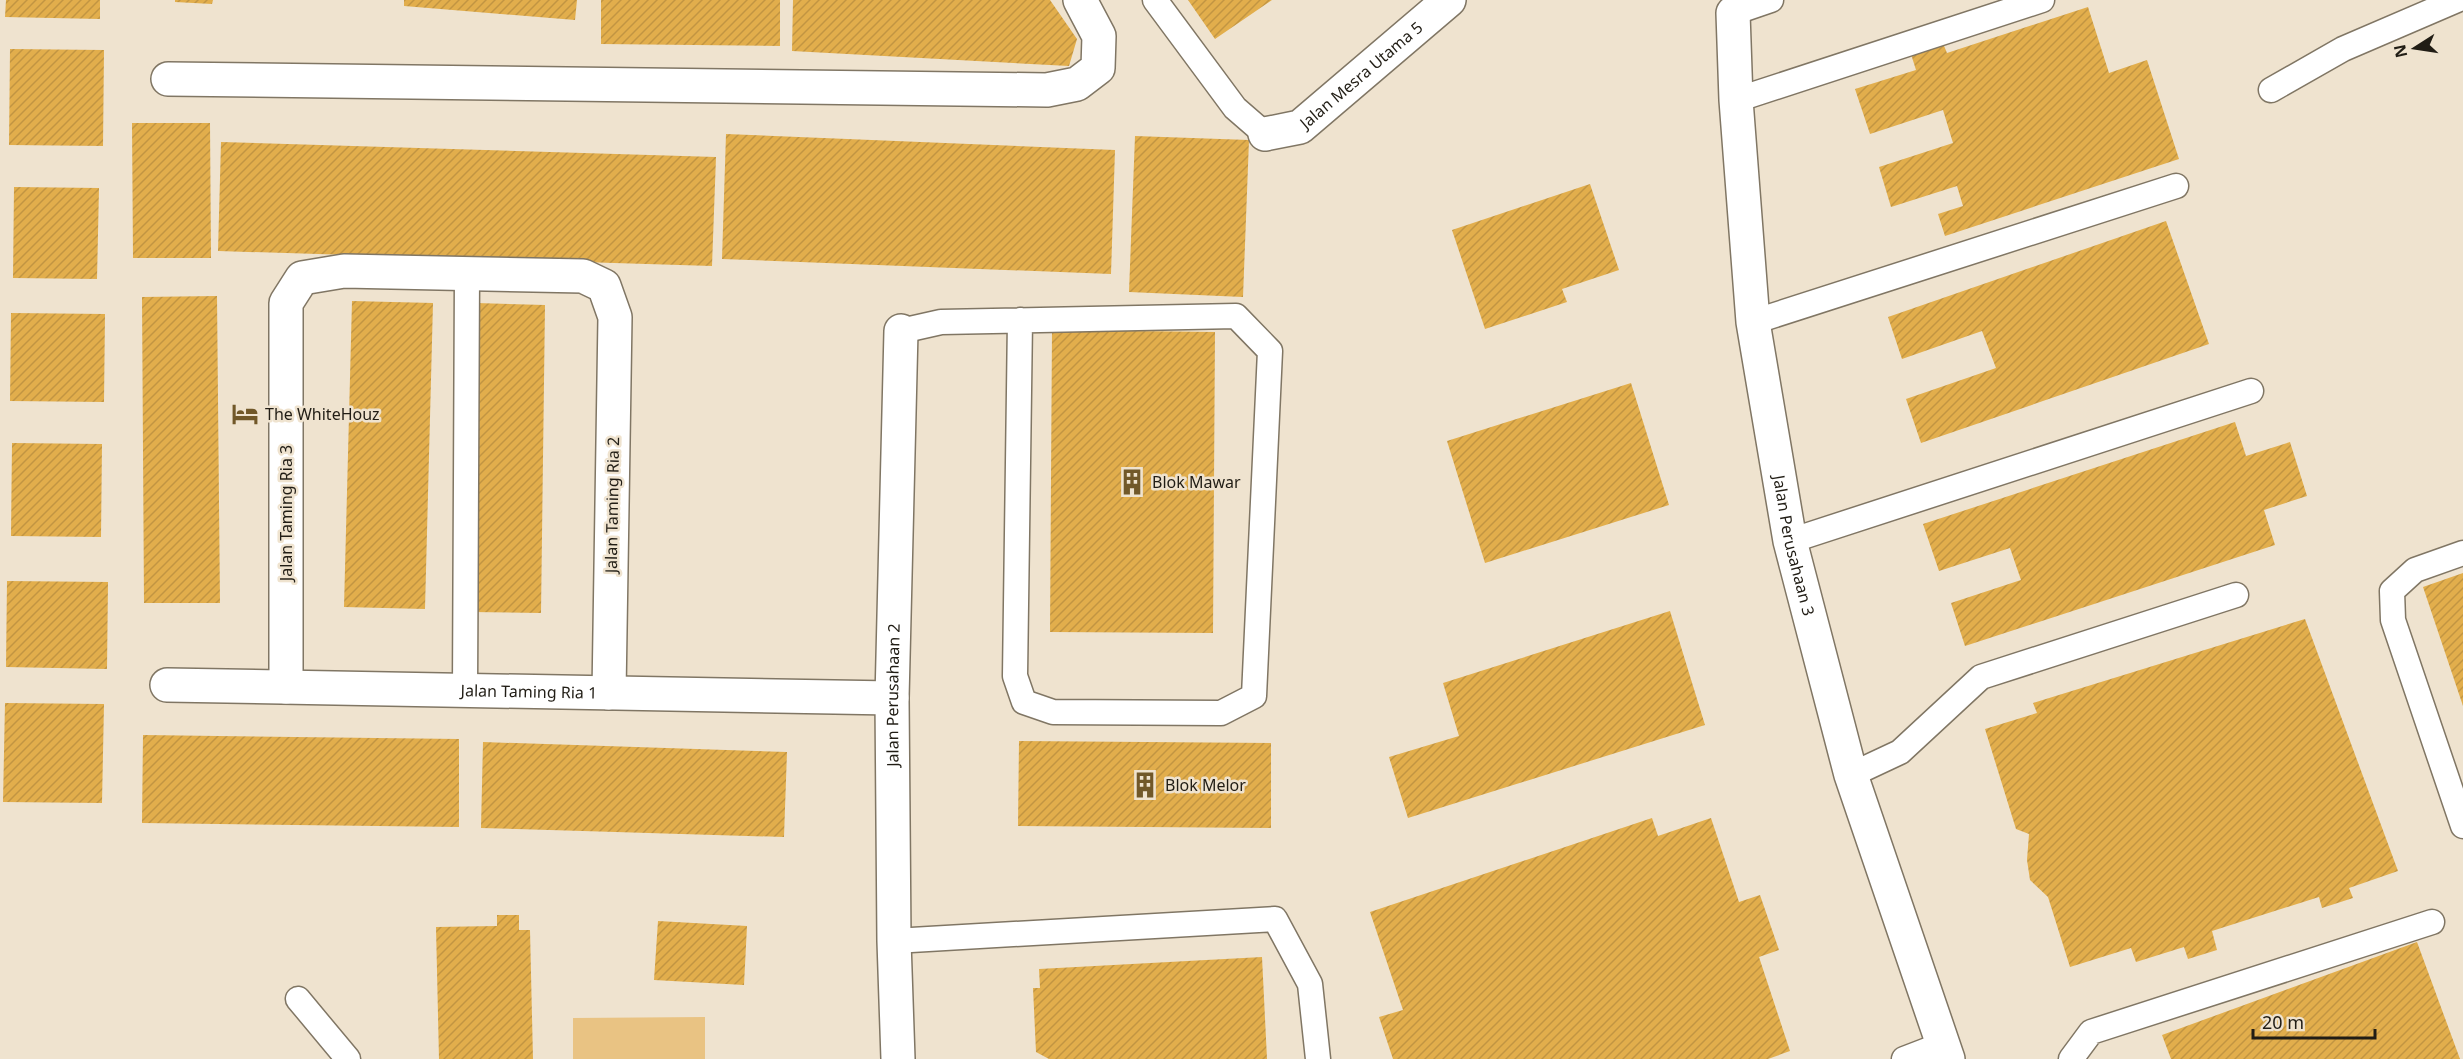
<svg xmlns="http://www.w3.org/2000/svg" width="2463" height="1059" font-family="'Noto Sans',sans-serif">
<defs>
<pattern id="building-hatch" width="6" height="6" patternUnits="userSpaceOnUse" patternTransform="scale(1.5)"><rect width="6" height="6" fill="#e2ae4c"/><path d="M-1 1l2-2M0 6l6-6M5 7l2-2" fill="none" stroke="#c29542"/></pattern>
</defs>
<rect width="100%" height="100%" fill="#efe3cf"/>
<path fill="#e9c383" d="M705,1017v42h-132v-41z"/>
<path fill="url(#building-hatch)" d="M6,0h94v19l-95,-2z
M175,0h38l-1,4 -37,-2z
M404,0h173l-2,20 -171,-14z
M601,0h179v46l-179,-2z
M793,0h257l27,39 -8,27 -277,-15z
M1188,0h84l-57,39z
M2088,7l21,66 38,-13 32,99 -234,77 -7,-22 25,-8 -6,-20 -66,21 -12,-40 74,-24 -10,-33 -73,24 -15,-45 61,-19 -6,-19 32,-10 5,12z
M10,49l94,1 -1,96 -94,-1z
M132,123h78l1,135h-78z
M726,134l389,16 -4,124 -389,-15z
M1135,136l114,4 -6,157 -114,-5z
M221,142l495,15 -4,109 -494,-15z
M1590,184l29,86 -57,19 5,13 -82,27 -33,-99z
M14,187l85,1 -2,91 -84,-1z
M2166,221l43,123 -288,99 -15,-44 90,-31 -14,-37 -80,28 -14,-42z
M217,296l3,307h-76l-2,-306z
M352,301l81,2 -8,306 -81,-2z
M476,303l69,2 -4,308 -70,-1z
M11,313l94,1 -1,88 -94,-1z
M1052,330l163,2 -2,301 -163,-1z
M1631,383l38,122 -184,58 -38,-122z
M2235,422l11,34 44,-14 17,54 -43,14 11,35 -310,101 -14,-43 70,-23 -11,-32 -71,23 -16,-47z
M12,443l90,1 -1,93 -90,-1z
M2463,573v133l-40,-119z
M7,581l101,1 -1,87 -101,-2z
M1670,611l35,114 -297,93 -19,-61 70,-21 -16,-53z
M2305,619l93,252 -49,17 4,10 -31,10 -3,-11 -107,34 5,19 -29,9 -4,-12 -48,15 -5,-14 -61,19 -22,-70 -18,-17 -3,-20 2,-26 -13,-5 -31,-100 52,-16 -4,-10z
M5,703l99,1 -2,99 -99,-1z
M143,735l316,4v88l-317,-4z
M1019,741l252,2v85l-253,-2z
M483,742l304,10 -3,85 -303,-9z
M1652,818l6,18 53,-18 28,84 21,-7 19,55 -20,7 31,94 -22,8h-375l-14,-42 24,-7 -33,-98z
M497,915h22v15h11l3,129h-94l-3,-132 61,-1z
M658,921l89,5 -3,59 -90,-5z
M2417,942l43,117h-289l-9,-24z
M1262,957l5,102h-218l-13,-7 -3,-64h7l-1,-19z"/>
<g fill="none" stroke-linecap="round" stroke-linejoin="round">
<g stroke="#807664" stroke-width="27">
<path id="service" d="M1155,0l80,108 30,26
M1733,13l38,-13
M2271,90l72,-41 114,-49
M1736,100l306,-100
M1753,322l423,-136
M901,331l40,-9 295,-6 34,35 -16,345 -33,17 -168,-1 -29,-10 -9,-26 5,-356
M1790,541l461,-150
M2463,553l-48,17 -23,21 1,29 70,206
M465,690l2,-416
M1851,775l49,-23 81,-75 255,-82
M894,941l381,-22 35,65 8,75
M298,999l50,60
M1904,1059l39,-15
M2071,1059l20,-27 341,-110"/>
</g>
<g stroke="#807664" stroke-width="36">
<g id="minor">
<path id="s1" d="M1733,13l3,87 17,222 37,219 61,234 97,284"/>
<path d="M168,79l879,11 30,-6 21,-16 1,-32 -19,-36"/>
<path id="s2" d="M1265,134l35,-7 149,-127"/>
<path id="s3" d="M167,685l725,13"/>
<path d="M286,687v-384l16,-25 42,-7 239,5 21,10 11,31 -6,376"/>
<path id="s4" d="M898,1059l-4,-118 -2,-243 9,-367"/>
</g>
</g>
<use href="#service" stroke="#fff" stroke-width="24"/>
<use href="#minor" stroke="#fff" stroke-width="33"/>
</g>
<defs>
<g id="hotel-bare" transform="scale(2.07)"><path d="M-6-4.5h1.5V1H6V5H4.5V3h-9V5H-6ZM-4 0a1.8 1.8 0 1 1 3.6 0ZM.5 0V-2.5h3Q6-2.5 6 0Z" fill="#715829" stroke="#efe3cf" stroke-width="2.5" paint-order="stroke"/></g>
<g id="building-bare" transform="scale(2.07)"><path d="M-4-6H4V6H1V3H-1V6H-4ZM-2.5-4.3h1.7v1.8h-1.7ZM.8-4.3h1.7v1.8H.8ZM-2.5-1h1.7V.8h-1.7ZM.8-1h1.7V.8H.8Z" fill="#715829" stroke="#efe3cf" stroke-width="2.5" paint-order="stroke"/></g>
</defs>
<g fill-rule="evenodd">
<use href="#hotel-bare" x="245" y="414"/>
<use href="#building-bare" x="1132" y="482"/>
<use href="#building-bare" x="1145" y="785"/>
</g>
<g text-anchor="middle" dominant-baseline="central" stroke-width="5" stroke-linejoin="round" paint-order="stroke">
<g font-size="16" fill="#211d15" stroke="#efe3cf">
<text stroke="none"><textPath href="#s2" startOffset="116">Jalan Mesra Utama 5</textPath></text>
<text transform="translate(612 505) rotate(-89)">Jalan Taming Ria 2</text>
<text transform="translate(286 513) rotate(-90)">Jalan Taming Ria 3</text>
<text stroke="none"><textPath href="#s1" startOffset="537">Jalan Perusahaan 3</textPath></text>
<text stroke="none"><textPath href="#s3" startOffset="362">Jalan Taming Ria 1</textPath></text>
<text stroke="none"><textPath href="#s4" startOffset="364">Jalan Perusahaan 2</textPath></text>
</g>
<g font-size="16" fill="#211d15" stroke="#efe3cf" text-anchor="start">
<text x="265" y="414">The WhiteHouz</text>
<text x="1152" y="482">Blok Mawar</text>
<text x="1165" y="785">Blok Melor</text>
</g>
</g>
<g transform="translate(2415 48) rotate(258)" stroke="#efe3cf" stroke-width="4.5" paint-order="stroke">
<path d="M0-4.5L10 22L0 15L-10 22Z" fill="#211d15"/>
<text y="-9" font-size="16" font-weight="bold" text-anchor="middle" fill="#211d15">N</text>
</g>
<path d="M2253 1029v9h122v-9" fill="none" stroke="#211d15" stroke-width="3"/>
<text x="2262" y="1029" font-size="18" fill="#211d15" stroke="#efe3cf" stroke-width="4.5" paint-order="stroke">20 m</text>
</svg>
